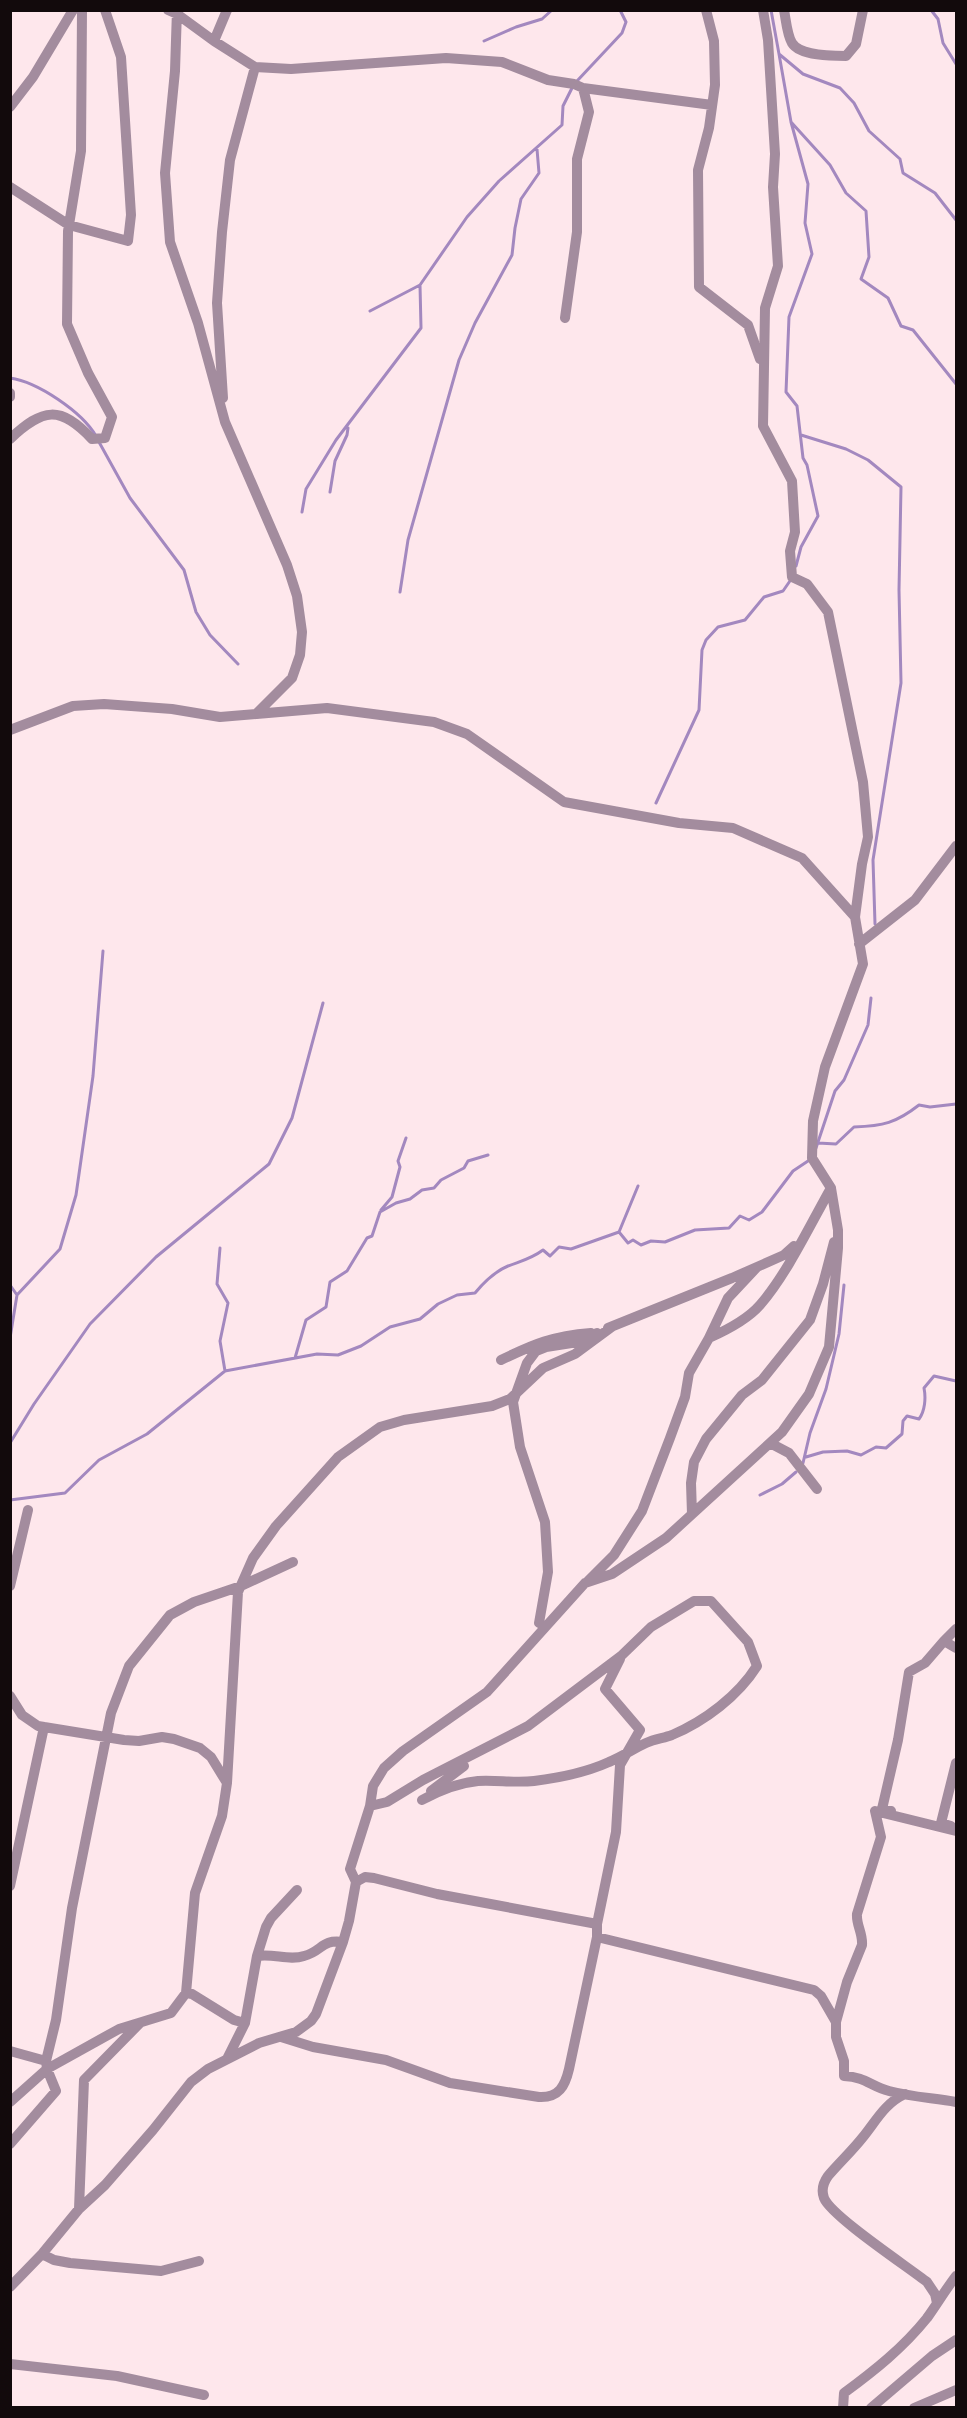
<svg xmlns="http://www.w3.org/2000/svg" width="967" height="2418" font-family="Helvetica,sans-serif">
<rect width="100%" height="100%" fill="#fee7ec"/>
<g fill="none" stroke-linecap="round" stroke-linejoin="round">
<path stroke="#a388bf" stroke-width="3" d="M771,10l8,44 24,20 37,14 14,15 15,28 31,28 3,14 32,20 21,27
M931,10l7,9 5,24 13,21
M484,41l32,-14 26,-8 10,-9
M779,54l12,68 39,43 16,28 20,18 3,46 -8,22 27,19 13,28 12,4 43,54
M577,81l45,-48 4,-11 -6,-12
M791,122l17,62 -3,39 7,31 -23,63 -3,75 11,14 6,52 4,7 11,51 -17,31 -5,19
M370,311l50,-26 47,-68 32,-36 63,-56 1,-19 10,-20
M10,378c28,4 72,34 86,58
M801,435l45,14 22,11 33,27 -2,103 2,93 -28,177 2,64
M99,442l31,56 54,72 12,42 14,23 28,29
M330,492l5,-31 12,-26 1,-7
M302,512l4,-23 30,-49 85,-112 -1,-43
M400,592l8,-52 51,-180 16,-37 37,-68 3,-27 6,-29 18,-26 -2,-24
M656,803l43,-93 3,-60 4,-10 12,-13 27,-7 19,-23 19,-6 9,-13
M818,1143l18,1 18,-17c29,-1 42,-4 65,-22l11,2 26,-3
M816,1148l19,-57 9,-11 24,-55 3,-27
M381,1210l11,-13 8,-30 -2,-6 8,-23
M619,1232l9,11 5,-3 8,5 10,-4 14,1 30,-12 34,-2 11,-12 9,4 13,-8 31,-41 18,-12
M10,1285l7,10
M10,1338l7,-43 43,-46 16,-54 17,-119 10,-125
M295,1358l11,-38 20,-13 4,-25 17,-11 20,-33 5,-2 8,-24 16,-9 14,-4 12,-9 12,-2 7,-8 23,-12 4,-7 20,-6
M225,1371l92,-17 21,1 23,-9 29,-19 30,-8 18,-15 19,-9 18,-2c9,-11 19,-21 33,-27 13,-5 23,-7 35,-16l7,6 9,-9 12,2 48,-17 19,-46
M10,1443l24,-39 56,-80 66,-67 113,-93 23,-46 31,-115
M806,1457l17,-5 24,-1 14,4 15,-8 10,1 16,-14 1,-13 4,-5 12,3c6,-8 7,-21 5,-31l10,-12 22,5
M803,1463l7,-30 16,-44 13,-55 5,-49
M760,1495l22,-11 14,-12
M10,1500l55,-7 34,-33 48,-26 78,-63 -5,-30 8,-38 -11,-19 3,-36"/>
<path stroke="#a38c9e" stroke-width="10" d="M168,10l9,4 37,27
M177,10l-2,61 -10,102 5,69 28,81 27,99 62,143 10,31 5,36 -2,23 -8,23 -36,36
M706,10l8,31 1,44 -6,43 -11,42 1,117 49,38 12,34
M763,10l5,30 7,114 -2,33 5,79 -13,42 -2,118 29,55 3,51 -5,19 2,26 15,7 21,28 35,170 5,55 -6,27 -7,53
M784,10c2,10 3,25 8,33 8,13 41,13 54,13l10,-12 7,-34
M255,67l36,2 155,-11 56,4 46,18 26,4 9,4 129,17
M10,107l23,-30 40,-67
M10,187l59,38 59,16 3,-26 -10,-158 -16,-47
M565,318l12,-86v-73l12,-47 -6,-24
M10,393v4
M223,398l-6,-95 5,-71 8,-72 25,-93 -41,-26 13,-31
M10,439c33,-31 50,-34 82,0l13,-1 7,-21 -24,-44 -21,-49 1,-93 13,-80 1,-141
M10,730l63,-24 31,-2 68,5 48,8 107,-9 107,14 33,12 97,68 115,21 54,5 69,30 53,59 8,47 -38,103 -12,54 -1,37 19,30c-21,37 -44,86 -71,117 -13,15 -33,25 -51,33l19,-40 29,-31
M859,944l56,-44 41,-54
M608,1328l124,-50 52,-23 10,-9
M501,1360c33,-16 52,-24 90,-27
M770,1443l19,10 28,36
M692,1514l-1,-31 3,-21 12,-23 36,-44 20,-15 48,-60 13,-36 11,-42
M588,1581l26,-26 28,-44 28,-73 15,-41 4,-24 20,-35
M10,1586l18,-76
M539,1623l9,-51 -3,-50 -25,-75 -7,-45 14,-39 9,-12 10,-4 32,-5 19,-9
M956,1629l-12,12 12,7
M10,1696l12,19 16,11 86,14 15,1 23,-4 12,2 26,9 11,9 16,26 -5,33 -27,77 -9,100
M227,1783l11,-191 15,-34 23,-32 62,-69 42,-30 24,-7 88,-14 18,-7 33,-31 32,-14 38,-28
M431,1791l33,-25
M370,1806l17,-4 36,-22 105,-54 93,-70 30,-29 43,-26h17l37,41 9,24c-19,30 -52,55 -85,69 -8,3 -17,4 -26,8 -13,6 -24,14 -37,19 -22,10 -51,16 -75,19 -19,2 -37,-1 -56,0 -20,2 -38,9 -56,19
M891,1811l-9,-2 16,-69 11,-68 16,-9 19,-22
M951,1826l-10,-3 15,-60
M956,1831l-81,-20 6,26 -24,77c-1,11 6,19 5,31l-15,37 -11,40v15l8,24v15c22,1 26,10 45,15 22,6 45,7 67,11
M356,1882l9,-5 9,1 63,16 160,30
M10,1886l34,-159
M597,1937l217,53 7,6 15,26
M257,1956c16,-3 32,5 47,0 19,-5 17,-17 39,-14
M281,2037l32,10 73,13 64,23 89,14c20,1 26,-11 30,-28l28,-132v-13l19,-92 4,-67 20,-35 -35,-41 15,-30
M10,2051l36,10
M227,2059l18,-36 12,-67 9,-29 5,-9 26,-28
M905,2094c-20,9 -29,27 -42,43 -11,14 -24,26 -35,39 -5,7 -7,14 -4,22 7,18 84,69 103,84l8,12 2,9
M10,2102l37,-33 72,-40 52,-16 15,-20 6,1 42,26 11,3
M10,2144l46,-53 -9,-22 -1,-8 10,-41 16,-112 39,-195 18,-47 41,-51 24,-13 47,-16 52,-24
M79,2209l5,-129 56,-57
M42,2254l12,6 16,3 91,8 38,-10
M10,2287l32,-33 37,-45 26,-24 48,-55 38,-48 17,-13 51,-26 37,-11 15,-11 5,-7 27,-72 6,-21 7,-39 -6,-13 20,-63 3,-20 11,-18 19,-17 84,-59 98,-109 27,-9 54,-36 116,-106 27,-38 20,-47 9,-99v-18l-7,-42
M10,2364l107,12 87,19
M843,2408l1,-15c30,-22 59,-45 83,-75 10,-14 19,-29 29,-42
M871,2408l61,-52 24,-16
M914,2408l42,-18"/>
</g>
<rect width="967" height="2418" fill="none" stroke="#120a0c" stroke-width="24"/>
</svg>
